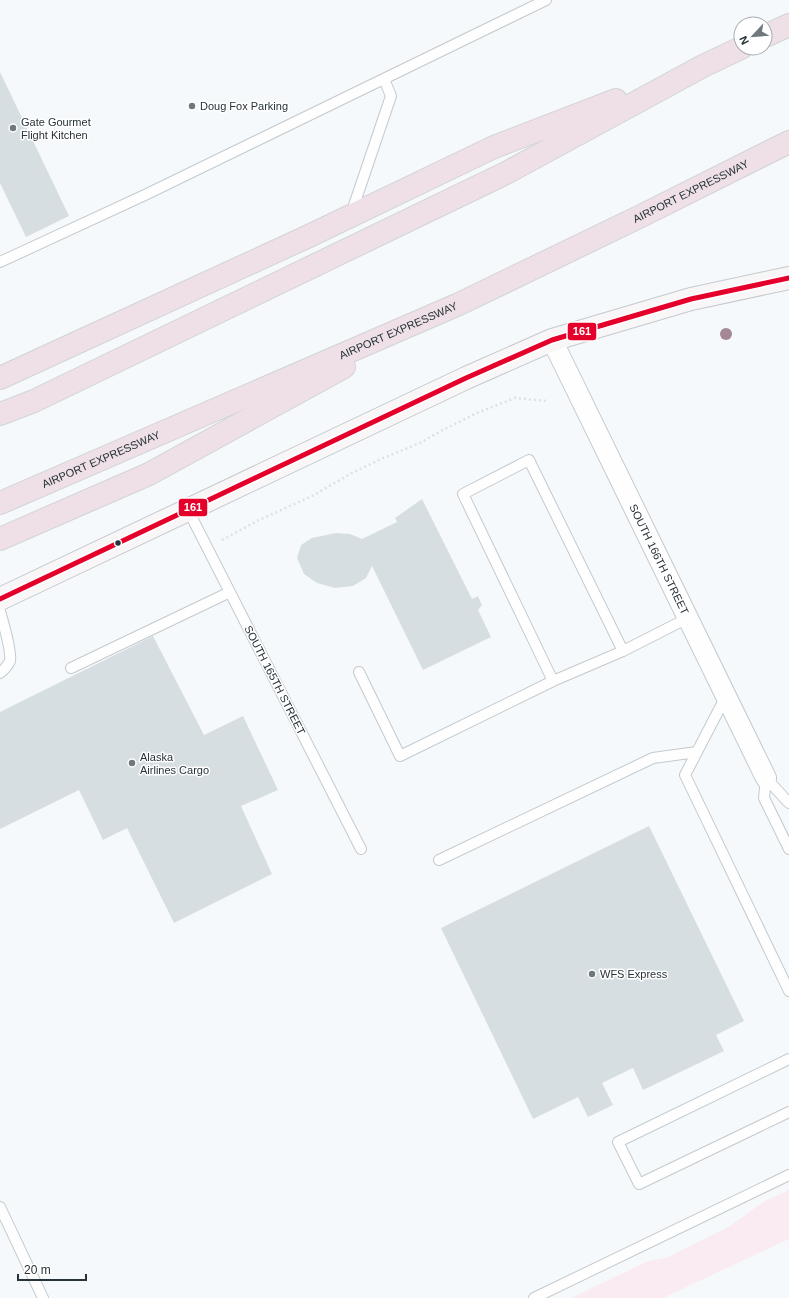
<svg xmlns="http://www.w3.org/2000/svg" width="789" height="1298" font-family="Helvetica,sans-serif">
<rect width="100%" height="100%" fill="#f6f9fb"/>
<path fill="#f9ebf1" d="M789,1190v49l-126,59h-92l77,-37 18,-3 61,-30 36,-26z"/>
<path fill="#d7dee2" d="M0,72l69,144 -43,21 -26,-54z
M422,499l50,100 6,-3 4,9 -4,5 13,27 -68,33 -51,-104 -6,12 -13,8 -18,2 -18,-5 -13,-9 -7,-16 4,-13 11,-7 24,-5 14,1 12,5 35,-17 -2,-4z
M153,636l51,99 39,-19 35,74 -37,16 31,68 -98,49 -47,-95 -24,12 -24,-50 -79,39v-117z
M649,826l95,195 -28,14 8,16 -81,39 -10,-22 -31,15 11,22 -25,12 -10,-20 -45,22 -92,-191z"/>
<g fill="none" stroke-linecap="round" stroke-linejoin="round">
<g stroke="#c3cace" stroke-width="12">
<path id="lane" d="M351,214l40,-118 -7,-17
M0,262l147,-68 399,-194
M188,510l173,339
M0,611c3,12 12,39 10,50 -2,4 -6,9 -10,12
M71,668l159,-76
M359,672l41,84 153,-75 70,-30 65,-33
M553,681l-90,-187 66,-34 94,191
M726,696l-41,79 104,216
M766,778l-2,20 25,51
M766,778l23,25
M439,860l214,-102 44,-6
M789,1059l-171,83 21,42 150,-72
M0,1207l43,91
M534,1298l255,-123"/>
</g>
<g stroke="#c3cace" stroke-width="22">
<g id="street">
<path id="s1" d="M552,340l214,438"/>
</g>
</g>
<g stroke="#c3cace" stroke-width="24">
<path id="secondary" d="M0,599l466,-221 86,-38 139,-41 98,-21"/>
</g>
<g stroke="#d1d4d6" stroke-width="24">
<g id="highway">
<path d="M765,36l24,-11"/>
<path d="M0,378l309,-142 185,-89 122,-47"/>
<path d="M0,414l34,-13 472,-228 197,-107 38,-18"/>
<path id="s2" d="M0,503l459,-199 182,-88 148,-74"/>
<path d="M0,539l149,-65 195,-107"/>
</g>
</g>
<path stroke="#dfe0e1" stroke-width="2.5" stroke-dasharray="2 3" stroke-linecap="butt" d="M222,540l35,-19 55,-25 40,-23 29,-14 39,-16 19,-11 38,-19 38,-15 31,3"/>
<use href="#lane" stroke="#fefefe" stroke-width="10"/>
<use href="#street" stroke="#fefefe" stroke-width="20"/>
<use href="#secondary" stroke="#f9f6f7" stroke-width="22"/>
<use href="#highway" stroke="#eee0e6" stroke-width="22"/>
<g stroke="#fff" stroke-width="8">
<path id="bus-1" d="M0,599l466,-221 86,-38 139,-41 98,-21"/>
</g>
<use href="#bus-1" stroke="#e4002b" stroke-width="5"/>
</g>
<circle fill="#a58895" cx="726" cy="334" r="6"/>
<g fill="#6f787d" stroke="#fff" stroke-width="1.5">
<circle cx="192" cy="106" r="4"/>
<circle cx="13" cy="128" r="4"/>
<circle cx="132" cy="763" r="4"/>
<circle cx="592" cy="974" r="4"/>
</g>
<circle fill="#273239" stroke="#fff" stroke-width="1.5" cx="118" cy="543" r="3.5"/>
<g text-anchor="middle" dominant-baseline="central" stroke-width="3" stroke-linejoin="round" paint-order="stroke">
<g font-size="11" fill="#273239" stroke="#fff" text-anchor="start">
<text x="200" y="106">Doug Fox Parking</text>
<text x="21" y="122">Gate Gourmet<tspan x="21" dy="13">Flight Kitchen</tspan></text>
<text x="140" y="757">Alaska<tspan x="140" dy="13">Airlines Cargo</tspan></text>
<text x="600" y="974">WFS Express</text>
</g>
<g font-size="11" fill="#273239" stroke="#fff">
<text stroke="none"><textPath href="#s2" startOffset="758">AIRPORT EXPRESSWAY</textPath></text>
<text stroke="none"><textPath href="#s2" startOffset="434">AIRPORT EXPRESSWAY</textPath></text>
<text stroke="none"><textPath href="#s2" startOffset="110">AIRPORT EXPRESSWAY</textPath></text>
<text stroke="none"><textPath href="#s1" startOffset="244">SOUTH 166TH STREET</textPath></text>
<text transform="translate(275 680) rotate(63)">SOUTH 165TH STREET</text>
</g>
</g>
<g stroke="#fff" stroke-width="1.5">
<rect x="567" y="322" width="30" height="19" rx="4" fill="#e4002b"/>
<rect x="178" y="498" width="30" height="19" rx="4" fill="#e4002b"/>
</g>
<g font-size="11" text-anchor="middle" font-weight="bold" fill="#fff">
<text x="582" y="335">161</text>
<text x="193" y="511">161</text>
</g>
<g transform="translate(753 36) rotate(244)"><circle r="19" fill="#ffffff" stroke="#a9adb0"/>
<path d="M0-3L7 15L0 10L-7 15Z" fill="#6f787d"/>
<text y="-6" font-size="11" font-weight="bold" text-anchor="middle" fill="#273239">N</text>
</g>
<path d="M18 1274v6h68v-6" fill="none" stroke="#273239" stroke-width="2"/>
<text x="24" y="1274" font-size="12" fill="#273239" stroke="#ffffff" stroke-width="3" paint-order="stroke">20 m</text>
</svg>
